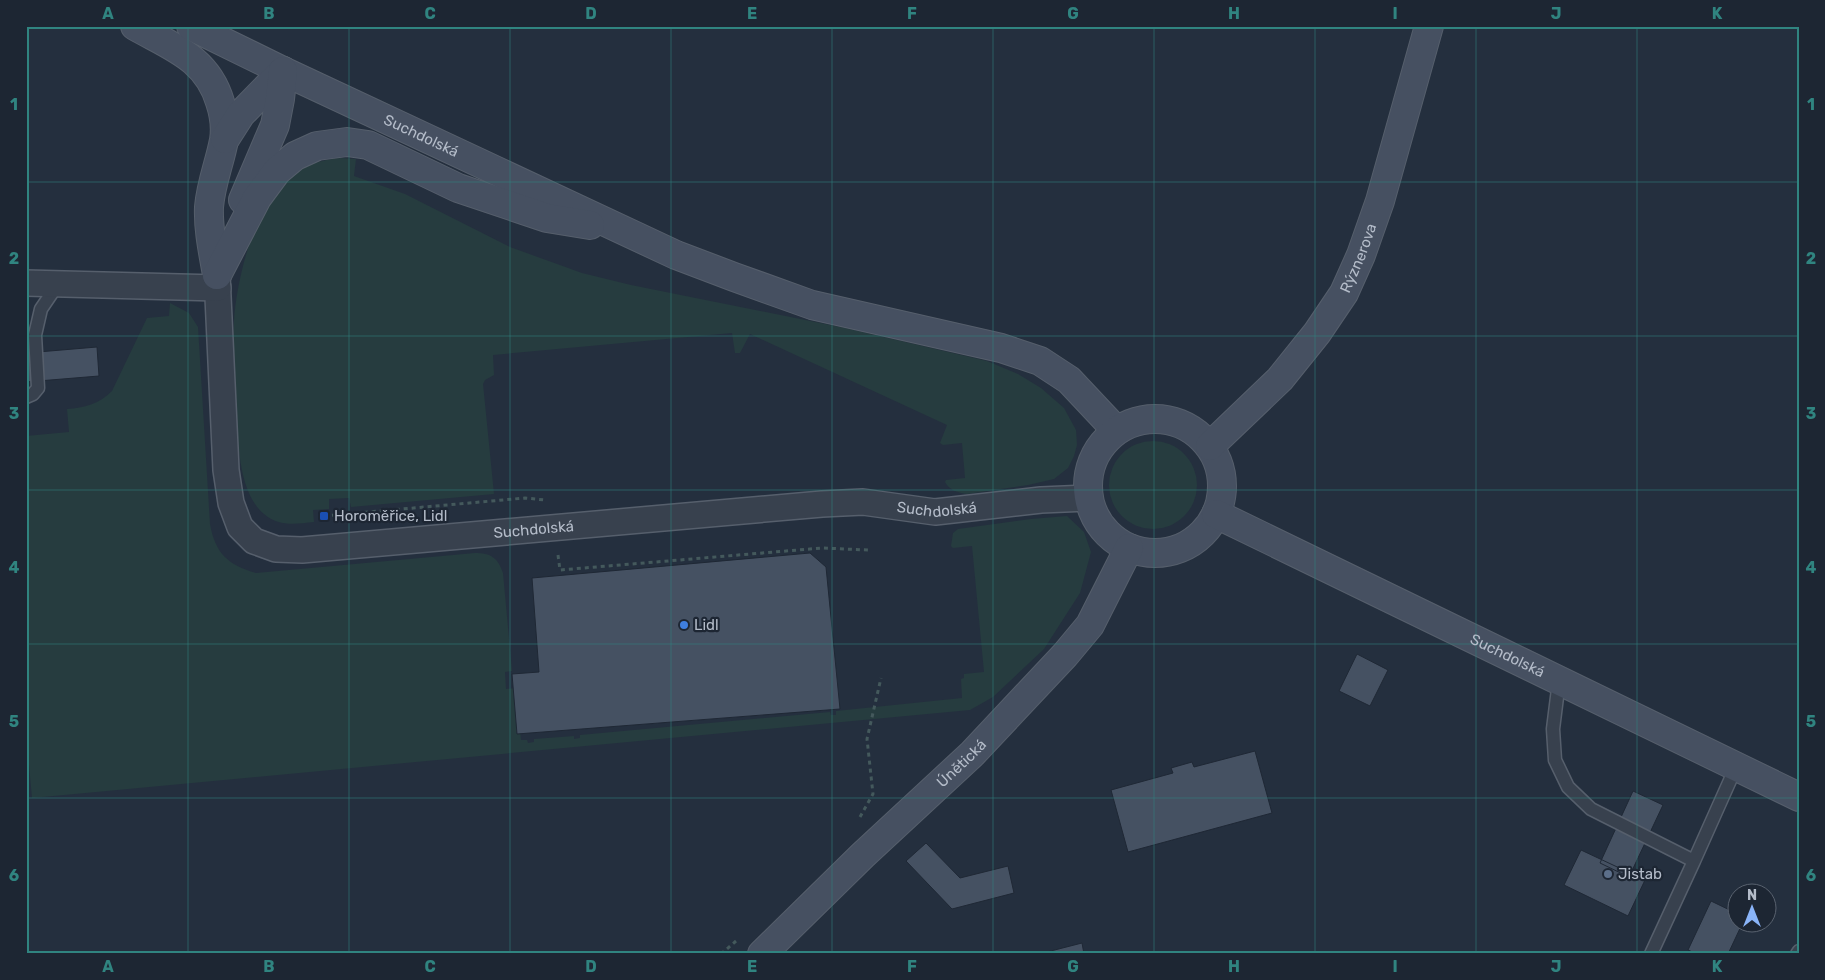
<svg xmlns="http://www.w3.org/2000/svg" width="1825" height="980" font-family="Rubik,sans-serif">
<rect width="100%" height="100%" fill="#242f3e"/>
<path fill="#263c3f" d="M340,158l16,1 -2,17 51,18 105,53 72,26 49,12 214,43 142,33 31,13 23,14 23,20 12,22 1,15 -3,11 -6,12 -14,11 -26,6 -61,9c-9,-1 -18,-4 -22,-12l1,-2 19,-2 -3,-35 -19,2 -3,-2 7,-18 -197,-91 -10,19h-5l-3,-20 -239,22 1,20 -9,5 -2,4 11,110 -143,13 -2,-9 -20,1v10l-16,1 1,12c-18,2 -35,5 -50,-8 -27,-22 -26,-79 -28,-111 -1,-27 -4,-55 -2,-83 3,-43 21,-117 57,-144 15,-12 31,-16 49,-18z
M170,303l19,10 9,14 12,197c5,29 18,41 46,49l219,-20c16,0 23,5 28,20l9,98 -7,1 1,17 10,-1 5,52h6l1,3 6,-1v-3l40,-3v3l6,-1v-3l250,-23 1,3h5v-4l126,-13 -1,-19 3,-1v-4l20,-2 -12,-126 -19,2 -2,-2 2,-13 5,-4 73,-10 36,-3 17,16 7,20 -11,41 -36,56 -51,48 -23,13 -938,88 -6,-66v-296l43,-4 -2,-23c17,-1 32,-5 45,-18l35,-73 22,-2z
M1109 485a44 44 0 1 1 88 0a44 44 0 1 1-88 0Z"/>
<path fill="#455162" stroke="#1f2835" d="M97,347l2,29 -73,6v-29z
M810,553l16,14 14,142 -323,25 -5,-60 27,-2 -7,-94z
M1357,654l31,16 -18,36 -31,-15z
M1255,751l17,62 -144,39 -17,-62 62,-17 -2,-5 21,-6 2,5z
M1633,791l30,14 -34,72 -29,-14z
M926,843l34,35 48,-12 6,27 -62,16 -46,-48z
M1581,850l64,30 -17,36 -64,-31z
M1711,901l27,13v8h5l-15,32h-31l-9,-4z
M1082,943l2,11h-45z"/>
<g fill="none" stroke-linecap="round" stroke-linejoin="round">
<g stroke="#565f6c" stroke-width="15">
<path id="lane" d="M26,397l7,-3 5,-6 -3,-53 6,-26 17,-25
M1559,681l-6,48 2,31 13,27 23,22 103,52 42,-94
M1651,954l43,-93
M1797,954l2,-3"/>
</g>
<g stroke="#565f6c" stroke-width="28">
<g id="street">
<path id="s1" d="M217,275l9,195 5,33 9,24 14,14 22,8 26,1 520,-46 41,-2 72,10 106,-12 47,-2"/>
<path d="M26,283l192,5"/>
</g>
</g>
<g stroke="#565f6c" stroke-width="30">
<g id="secondary">
<path d="M135,26c37,21 72,32 85,76 4,12 6,25 4,38 -4,22 -13,43 -15,67 -1,22 4,45 8,68"/>
<path id="s2" d="M191,26l92,45 393,184 58,22 78,28 189,43 39,13 29,19 47,50"/>
<path d="M225,139l16,-25 42,-43"/>
<path d="M243,200l32,-75 5,-26 3,-28"/>
<path d="M217,275l40,-77 20,-27 18,-15 22,-10 30,-4 21,3 90,43 89,30 43,7"/>
<circle cx="1155" cy="486" r="67"/>
<path id="s3" d="M1210,446l70,-67 37,-46 27,-40 17,-38 19,-54 49,-175"/>
<path id="s4" d="M1216,514l583,283"/>
<path id="s5" d="M762,954l101,-99 109,-101 93,-99 25,-30 39,-77"/>
</g>
</g>
<path stroke="#44595c" stroke-width="3" stroke-dasharray="4 4" stroke-linecap="butt" d="M324,516l201,-18 20,2
M558,555l2,15 262,-22 46,2
M860,817l13,-23 -6,-55 14,-61
M721,954l15,-13"/>
<use href="#lane" stroke="#38414e" stroke-width="12"/>
<use href="#street" stroke="#38414e" stroke-width="25"/>
<use href="#secondary" stroke="#465061" stroke-width="28"/>
</g>
<path fill="none" stroke="#308480" stroke-width="1" stroke-opacity="0.55" d="M188,26v928M349,26v928M510,26v928M671,26v928M832,26v928M993,26v928M1154,26v928M1315,26v928M1476,26v928M1637,26v928M26,182h1773M26,336h1773M26,490h1773M26,644h1773M26,798h1773"/>
<rect fill="#1a4fb4" stroke="#1d2633" stroke-width="2" x="319" y="511" width="10" height="10" rx="2.5"/>
<circle fill="#3f7fe0" stroke="#1d2633" stroke-width="2" cx="684" cy="625" r="5"/>
<circle fill="#5c6f8a" stroke="#1d2633" stroke-width="2" cx="1608" cy="874" r="5"/>
<g text-anchor="middle" dominant-baseline="central" stroke-width="4.5" stroke-linejoin="round" paint-order="stroke">
<g font-size="15" fill="#b4bcc9" stroke="#1d2633">
<text stroke="none"><textPath href="#s2" startOffset="255">Suchdolská</textPath></text>
<text stroke="none"><textPath href="#s3" startOffset="242">Rýznerova</textPath></text>
<text stroke="none"><textPath href="#s1" startOffset="961">Suchdolská</textPath></text>
<text stroke="none"><textPath href="#s1" startOffset="556">Suchdolská</textPath></text>
<text stroke="none"><textPath href="#s4" startOffset="324">Suchdolská</textPath></text>
<text stroke="none"><textPath href="#s5" startOffset="276">Únětická</textPath></text>
</g>
<g font-size="15" fill="#b4bcc9" stroke="#1d2633" text-anchor="start">
<text x="334" y="516">Horoměřice, Lidl</text>
<text x="694" y="625">Lidl</text>
<text x="1618" y="874">Jistab</text>
</g>
</g>
<rect width="1825" height="980" fill="none" stroke="#1d2633" stroke-width="55"/>
<g transform="translate(1752 908)"><circle r="24" fill="#1d2633" stroke="#59626f"/>
<path d="M0-4L9 19L0 12L-9 19Z" fill="#8ab4f8"/>
<text y="-8" font-size="14" font-weight="bold" text-anchor="middle" fill="#b4bcc9">N</text>
</g>
<rect x="28" y="28" width="1770" height="924" fill="none" stroke="#308480" stroke-width="2"/>
<g font-size="16" text-anchor="middle" font-weight="bold" fill="#308480">
<text x="108" y="19">A</text>
<text x="269" y="19">B</text>
<text x="430" y="19">C</text>
<text x="591" y="19">D</text>
<text x="752" y="19">E</text>
<text x="912" y="19">F</text>
<text x="1073" y="19">G</text>
<text x="1234" y="19">H</text>
<text x="1395" y="19">I</text>
<text x="1556" y="19">J</text>
<text x="1717" y="19">K</text>
<text x="14" y="110">1</text>
<text x="1811" y="110">1</text>
<text x="14" y="264">2</text>
<text x="1811" y="264">2</text>
<text x="14" y="419">3</text>
<text x="1811" y="419">3</text>
<text x="14" y="573">4</text>
<text x="1811" y="573">4</text>
<text x="14" y="727">5</text>
<text x="1811" y="727">5</text>
<text x="14" y="881">6</text>
<text x="1811" y="881">6</text>
<text x="108" y="972">A</text>
<text x="269" y="972">B</text>
<text x="430" y="972">C</text>
<text x="591" y="972">D</text>
<text x="752" y="972">E</text>
<text x="912" y="972">F</text>
<text x="1073" y="972">G</text>
<text x="1234" y="972">H</text>
<text x="1395" y="972">I</text>
<text x="1556" y="972">J</text>
<text x="1717" y="972">K</text>
</g>
</svg>
